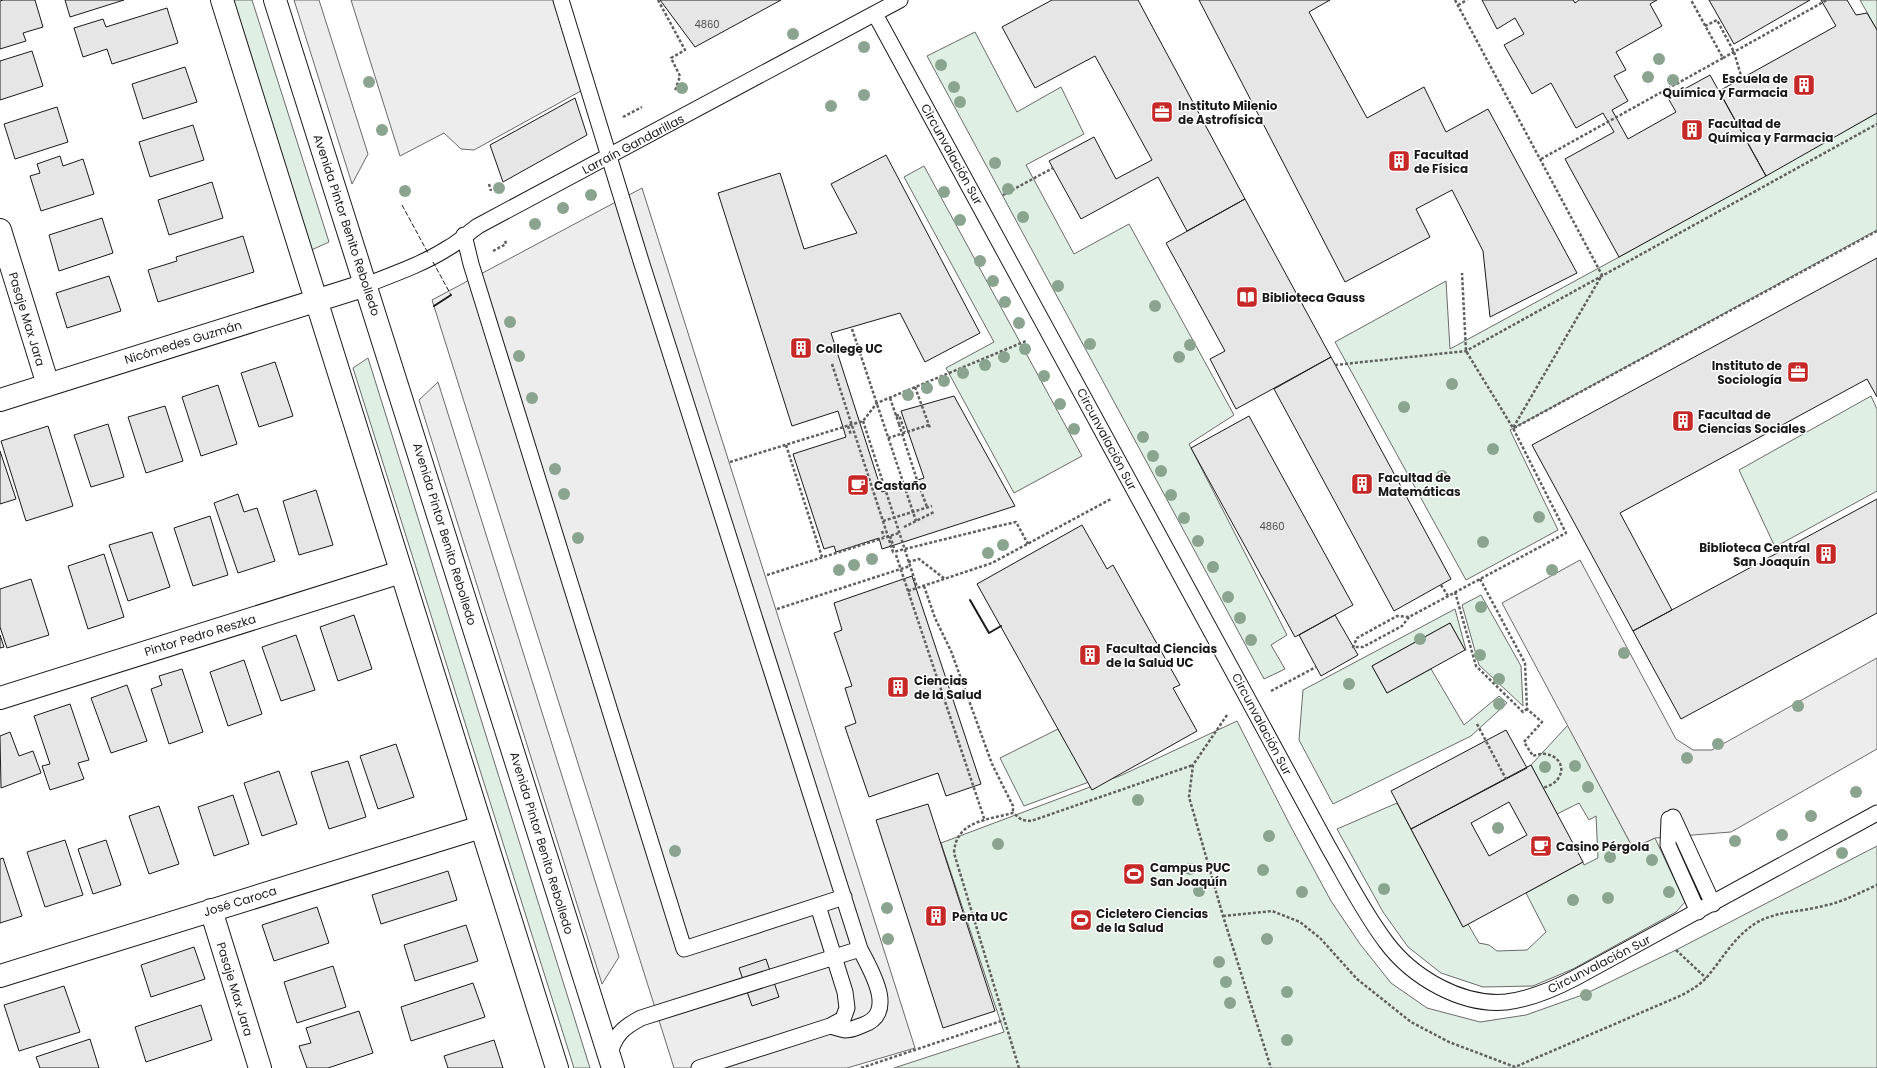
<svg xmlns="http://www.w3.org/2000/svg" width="1877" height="1068" font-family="Poppins,sans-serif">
<rect width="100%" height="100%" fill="#fff"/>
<path fill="#e0efe3" stroke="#6a6a6a" d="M229,0h23l77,242 -22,10z
M1860,0h17v30z
M975,32l42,80 44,-25 23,47 -58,31 48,89 55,-30 105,191 -45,29 98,191 -16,10 14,24 -21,10 -337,-623z
M1877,113v117l-367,200 48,100 -92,50 -131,-238 111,-61 4,68 169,-92z
M924,166l158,290 -68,37 -68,-125 48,-26 -90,-165z
M368,358l222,710h-16l-221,-700z
M1871,396l6,13v82l-102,56 -36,-77z
M1481,595l40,71 2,40 -44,-41 -17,-60z
M1455,609l11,41h-1l-15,-27 -78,43 15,27 44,-24 33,56 35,-29 8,7 -36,33 -138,68 -34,-64 4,-50z
M1237,721l54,106 40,74 29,43 31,39 36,25 53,14 46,-7 59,-21 91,-44 201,-104v222h-983l110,-36 -63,-189 181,-68z
M1568,725l65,123 22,-10 30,64 -9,10 -103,57 -40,17 -50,1 -42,-14 -33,-26 -25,-35 -46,-83 60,-26 66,124 5,-3 11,19 10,2 8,6 30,-1 19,-18 -20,-39 57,-31 1,3 14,-7 -2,-42 -7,4 -10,-17 -22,11 -26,-49z
M1058,729l31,53 -65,24 -24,-48z"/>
<path fill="#ededed" stroke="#6a6a6a" d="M294,0h25l49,154 -16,30z
M351,0h210l27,87 -114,63 -13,-1 -17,-16 -44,23z
M642,188l273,860 -68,20h-173l-242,-768z
M438,382l181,575 -17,27 -183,-584z
M1580,560l96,179 17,11h19l165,-92v91l-146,83 -76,6 -22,10 -131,-245z"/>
<path fill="#e6e6e6" stroke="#1a1a1a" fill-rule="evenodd" d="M3,0h32l8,27 -20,6 3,8 -26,8v-48z
M65,0h59l-54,17z
M660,0h121l-86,47z
M1052,0h86l107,199 -58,32 -29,-54 -77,42 -32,-58 45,-24 22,42 36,-19 -57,-104 -60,32 -33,-61z
M1199,0h131l-21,12 58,106 57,-31 22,45 42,-23 89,164 -87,44 -7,-66 -31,-61 -36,19 14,28 -85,45z
M1482,0h91l2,3 4,-3h78l-7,4 12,22 -46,26 10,18 -12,6 14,25 -16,9 16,29 48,-27 -8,-14 42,-23 56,101 -147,81 -54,-98 49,-27 -11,-19 -27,15 -25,-45 -19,11 -28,-49 20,-11 -9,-16 -18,11z
M1709,0h101l-76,44z
M1821,0h26l9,15 11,-2 10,17v83l-111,63 -47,-85 117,-65z
M167,8l11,35 -66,21 -5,-15 -24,8 -9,-29 29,-9 3,8z
M32,51l11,35 -43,14v-39z
M185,67l12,35 -54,17 -11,-35z
M575,98l12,37 -84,47 -13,-37z
M57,107l11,35 -53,17 -11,-35z
M193,125l11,35 -54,17 -11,-35z
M886,155l94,178 -55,29 -25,-49 -69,20 51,159 42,-14 -23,-67 53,-15 61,110 -133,43 -3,-11 -43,14 -2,-6 -10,3 -31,-95 53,-17 -8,-26 -46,15 -74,-233 62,-20 24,76 53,-16 -26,-49z
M60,156l3,10 20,-7 11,35 -53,17 -11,-35 10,-3 -3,-9z
M212,182l11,36 -54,17 -11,-35z
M1245,199l86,158 -95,52 -26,-50 15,-8 -59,-108z
M102,218l11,35 -54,18 -10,-36z
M243,236l11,36 -96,30 -10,-32 29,-9 -1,-4z
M1877,258v139l-10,-18 -247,134 52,97 -39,21 -101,-186z
M109,276l12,35 -54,17 -11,-35z
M1331,357l120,222 -57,32 -120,-222z
M275,362l18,54 -34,11 -18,-54z
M218,385l19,59 -36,12 -19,-59z
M165,406l18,55 -37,12 -18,-56z
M1249,416l104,189 -58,32 -104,-189z
M108,424l16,53 -33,10 -17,-52z
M48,426l25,80 -47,15 -25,-80z
M0,451l16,48 -16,5z
M316,490l17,55 -34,10 -16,-54z
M238,494l6,18 13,-4 18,53 -37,12 -24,-70z
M1877,499v114l-196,106 -48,-88z
M210,516l18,59 -35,11 -19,-58z
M1082,525l25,44 6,-4 67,120 -7,3 24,43 -105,59 -115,-206z
M152,532l18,55 -42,14 -19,-56z
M104,554l20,63 -36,12 -20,-63z
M912,576l69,208 -35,12 -8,-23 -69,24 -24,-70 11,-4 -11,-35 7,-2 -18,-53 8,-3 -8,-27z
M31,579l18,56 -42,13 -7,-21v-38z
M354,615l18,54 -34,12 -18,-54z
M1335,615l23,40 -37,21 -22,-41z
M1450,623l15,27 -78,43 -15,-27z
M0,635l4,12 -4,1z
M296,635l19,55 -34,11 -19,-54z
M244,660l18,54 -34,12 -18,-54z
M182,669l21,63 -34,12 -18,-55 11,-4 -3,-9z
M127,685l20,56 -36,12 -20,-55z
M70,704l19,56 -11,3 6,16 -34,11 -8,-24 8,-2 -16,-48z
M1506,730l21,38 -116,61 -20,-38z
M10,732l9,24 14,-5 8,22 -40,15 -1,-52z
M396,744l18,53 -36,12 -18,-53z
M348,761l18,56 -37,12 -18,-57z
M1531,765l52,97 -120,65 -52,-98zM1509,802l18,33 -38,21 -18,-33z
M279,771l18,53 -35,12 -18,-53z
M233,795l16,49 -35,12 -16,-49z
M928,804l67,207 -52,17 -67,-208z
M159,806l20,58 -30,10 -20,-58z
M65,840l18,55 -38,12 -18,-55z
M106,840l15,45 -28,9 -15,-45z
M3,858l19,58 -22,7v-64z
M448,871l9,29 -76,24 -9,-29z
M317,907l12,36 -55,18 -12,-36z
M466,925l12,36 -63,20 -11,-36z
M194,947l11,32 -54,18 -10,-32z
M766,959l13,38 -27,9 -13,-38z
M333,966l13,41 -49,16 -13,-41z
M473,983l12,34 -74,24 -10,-34z
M64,986l16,46 -61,19 -15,-46z
M201,1005l11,35 -66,22 -11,-35z
M359,1011l14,42 -45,15h-21l-8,-22 12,-3 -5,-15z
M90,1039l9,29h-59l-4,-11z
M494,1040l9,28h-55l-4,-12z"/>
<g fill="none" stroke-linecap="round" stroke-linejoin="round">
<g stroke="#1a1a1a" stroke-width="17">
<path id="lane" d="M561,0l80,261 219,688 -219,69c-19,10 -26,17 -32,38
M875,14l454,834c18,31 35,65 57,94 26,35 75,64 120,60 25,-3 48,-13 69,-24l302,-165
M464,235l7,29 213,685 160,-52
M366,285c28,-11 57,-21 82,-37 11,-6 20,-15 30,-22l422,-226
M1673,817l40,87
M1669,819l-1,26 30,67
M830,1026c5,1 10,3 15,4 7,0 12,-3 18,-5 35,-12 7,-56 -3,-76
M699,1068l131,-42 13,-7 4,-11 -2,-16 -27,-86"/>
</g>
<g stroke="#1a1a1a" stroke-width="24">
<path id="street" d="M0,230l48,155
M0,400l366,-115
M0,698l401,-126
M211,910l49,158
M0,976l481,-149"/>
</g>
<g stroke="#1a1a1a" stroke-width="24">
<path id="secondary" d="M222,0l335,1068
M275,0l338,1068"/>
</g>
<path stroke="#5f5f5f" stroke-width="2.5" stroke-dasharray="3 2" stroke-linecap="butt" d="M658,0l27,50 -14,8 9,18 -5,15
M1455,0l147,275 -89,153
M1458,5l9,-5
M1705,26l12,-6 17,32 8,27
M1723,58l104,-58
M623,117l19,-10
M1541,159l182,-101 -32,-58
M489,184l2,7
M1003,195l50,-27
M493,251l13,-7 -1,-4
M852,329l64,192
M1335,365l131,-14 411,-227
M915,387l15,41
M890,398l9,26
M896,416l3,-1 6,17
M863,421l54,166
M848,426l3,9
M1514,428l363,-197
M888,438l41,-13
M786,445l36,112
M730,462l133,-41 14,-18 149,-62
M917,480l10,27
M904,527l30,-15
M994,527l22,-5 12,22
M882,531l2,6
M890,536l4,12
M896,555l89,266
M908,562l11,-3 26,20
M767,575l132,-42
M1480,579l45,84 2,46 15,13 -18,20 9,14c18,-8 37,8 24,24 -3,4 -9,6 -14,8
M1441,585l7,11
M924,586l11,32 16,33 41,113 21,42v7
M908,591l84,-28 119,-64
M1455,592l21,74 47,46 4,-3
M777,609l133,-43
M1409,617l-7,9 -39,21h-10l4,-9 40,-22 12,1 157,-84 -53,-105 -47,-77 -4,-78
M1271,691l45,-24
M1227,715l-34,50 -4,32 34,119 48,152
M1477,724l29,55
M1223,916l49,-5 28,11 20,16 37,41 54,43 38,20 66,25 167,-72c9,-5 18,-10 25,-18 16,-19 27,-40 49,-54 20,-12 45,-11 67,-17 20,-4 36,-13 54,-21
M1676,950l30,28
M861,1068l143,-48
M1019,1068l-65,-215c2,-33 34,-33 59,-40l9,7 9,1 162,-56"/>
<use href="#lane" stroke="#fff" stroke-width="15"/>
<use href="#street" stroke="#fff" stroke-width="22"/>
<use href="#secondary" stroke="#fff" stroke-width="22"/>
<path stroke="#5f5f5f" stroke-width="2.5" stroke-dasharray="3 2" stroke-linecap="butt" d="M832,364l61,188 101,-25
M899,424l18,56
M883,521l49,-15"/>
<path stroke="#1a1a1a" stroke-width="1" stroke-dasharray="5 2" stroke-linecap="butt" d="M402,205l26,48
M433,262l18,33"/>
<path stroke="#1a1a1a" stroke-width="2" d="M434,306l17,-11
M970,600l19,33 12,-7"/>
</g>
<g fill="#8aa48f">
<circle cx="793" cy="34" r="6"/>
<circle cx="864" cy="47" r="6"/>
<circle cx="1659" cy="59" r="6"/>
<circle cx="941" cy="65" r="6"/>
<circle cx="1648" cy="77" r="6"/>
<circle cx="1673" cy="80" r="6"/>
<circle cx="369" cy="82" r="6"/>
<circle cx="954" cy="87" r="6"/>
<circle cx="682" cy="88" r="6"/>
<circle cx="864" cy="95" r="6"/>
<circle cx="960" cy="102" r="6"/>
<circle cx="831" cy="106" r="6"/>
<circle cx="382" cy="130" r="6"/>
<circle cx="995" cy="163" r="6"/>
<circle cx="499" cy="188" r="6"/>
<circle cx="1008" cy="189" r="6"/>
<circle cx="405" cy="191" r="6"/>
<circle cx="944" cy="192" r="6"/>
<circle cx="591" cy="195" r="6"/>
<circle cx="563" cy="208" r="6"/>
<circle cx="1023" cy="217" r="6"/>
<circle cx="960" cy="220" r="6"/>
<circle cx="535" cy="224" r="6"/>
<circle cx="980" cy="261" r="6"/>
<circle cx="993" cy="281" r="6"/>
<circle cx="1058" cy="286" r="6"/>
<circle cx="1005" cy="302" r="6"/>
<circle cx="1155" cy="306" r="6"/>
<circle cx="510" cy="322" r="6"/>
<circle cx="1019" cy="323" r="6"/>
<circle cx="1090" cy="344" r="6"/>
<circle cx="1190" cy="345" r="6"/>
<circle cx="1025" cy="349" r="6"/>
<circle cx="519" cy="356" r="6"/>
<circle cx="1004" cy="357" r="6"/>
<circle cx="1179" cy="357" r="6"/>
<circle cx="985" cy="365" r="6"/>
<circle cx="963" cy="373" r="6"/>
<circle cx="1044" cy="376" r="6"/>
<circle cx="944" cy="381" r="6"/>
<circle cx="1452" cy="384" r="6"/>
<circle cx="927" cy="388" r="6"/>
<circle cx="908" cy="395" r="6"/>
<circle cx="532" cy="398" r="6"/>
<circle cx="1060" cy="404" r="6"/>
<circle cx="1404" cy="407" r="6"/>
<circle cx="1074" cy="429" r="6"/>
<circle cx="1143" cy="437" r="6"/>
<circle cx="1493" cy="449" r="6"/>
<circle cx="1153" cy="456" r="6"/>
<circle cx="555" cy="469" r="6"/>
<circle cx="1161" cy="471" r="6"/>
<circle cx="1442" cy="476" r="6"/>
<circle cx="564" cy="494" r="6"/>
<circle cx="1171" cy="495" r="6"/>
<circle cx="1539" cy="517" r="6"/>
<circle cx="1184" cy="518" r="6"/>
<circle cx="578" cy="538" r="6"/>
<circle cx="1198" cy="541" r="6"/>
<circle cx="1483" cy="542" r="6"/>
<circle cx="1003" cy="545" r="6"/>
<circle cx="988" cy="553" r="6"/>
<circle cx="872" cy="559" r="6"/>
<circle cx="854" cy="565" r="6"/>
<circle cx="1213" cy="567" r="6"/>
<circle cx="839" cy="570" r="6"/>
<circle cx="1552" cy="570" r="6"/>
<circle cx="1228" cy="597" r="6"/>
<circle cx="1481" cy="607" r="6"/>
<circle cx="1240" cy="618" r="6"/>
<circle cx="1420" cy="639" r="6"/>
<circle cx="1251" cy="640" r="6"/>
<circle cx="1624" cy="653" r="6"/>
<circle cx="1480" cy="655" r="6"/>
<circle cx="1499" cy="679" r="6"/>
<circle cx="1349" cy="684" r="6"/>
<circle cx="1499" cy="704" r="6"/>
<circle cx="1798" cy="706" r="6"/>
<circle cx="1718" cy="744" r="6"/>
<circle cx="1687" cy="758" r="6"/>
<circle cx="1575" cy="766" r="6"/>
<circle cx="1545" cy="767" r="6"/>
<circle cx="1588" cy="787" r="6"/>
<circle cx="1856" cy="792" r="6"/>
<circle cx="1138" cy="800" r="6"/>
<circle cx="1811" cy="816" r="6"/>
<circle cx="1498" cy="828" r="6"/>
<circle cx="1782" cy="835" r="6"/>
<circle cx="1269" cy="836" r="6"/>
<circle cx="1735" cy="841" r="6"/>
<circle cx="998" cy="844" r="6"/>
<circle cx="675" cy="851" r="6"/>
<circle cx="1842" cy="853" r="6"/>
<circle cx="1610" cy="857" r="6"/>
<circle cx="1652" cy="860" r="6"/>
<circle cx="1190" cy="869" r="6"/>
<circle cx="1263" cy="870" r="6"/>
<circle cx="1384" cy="889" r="6"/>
<circle cx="1199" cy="891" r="6"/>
<circle cx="1302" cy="892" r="6"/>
<circle cx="1669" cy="892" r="6"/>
<circle cx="1608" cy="898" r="6"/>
<circle cx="1573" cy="900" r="6"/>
<circle cx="887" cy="908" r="6"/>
<circle cx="888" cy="939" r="6"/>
<circle cx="1267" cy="939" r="6"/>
<circle cx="1219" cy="962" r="6"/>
<circle cx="1226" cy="982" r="6"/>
<circle cx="1287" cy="992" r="6"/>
<circle cx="1586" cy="995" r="6"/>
<circle cx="1230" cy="1003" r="6"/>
<circle cx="1287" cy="1040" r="6"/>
</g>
<defs>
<g id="building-square" transform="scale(1.15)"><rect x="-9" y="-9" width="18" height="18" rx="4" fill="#c62828" stroke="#fff"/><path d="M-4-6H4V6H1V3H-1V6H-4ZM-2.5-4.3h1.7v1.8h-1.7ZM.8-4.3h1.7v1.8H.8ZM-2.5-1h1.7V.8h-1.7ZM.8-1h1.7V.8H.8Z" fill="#fff"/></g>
<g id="office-square" transform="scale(1.15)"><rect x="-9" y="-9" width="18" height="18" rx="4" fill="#c62828" stroke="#fff"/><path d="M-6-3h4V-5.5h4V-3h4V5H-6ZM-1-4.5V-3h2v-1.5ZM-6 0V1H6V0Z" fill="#fff"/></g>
<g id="library-square" transform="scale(1.15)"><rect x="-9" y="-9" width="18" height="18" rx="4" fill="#c62828" stroke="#fff"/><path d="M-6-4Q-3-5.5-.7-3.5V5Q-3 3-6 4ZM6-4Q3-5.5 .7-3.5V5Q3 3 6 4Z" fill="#fff"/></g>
<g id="cafe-square" transform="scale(1.15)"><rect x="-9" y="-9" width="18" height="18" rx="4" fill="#c62828" stroke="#fff"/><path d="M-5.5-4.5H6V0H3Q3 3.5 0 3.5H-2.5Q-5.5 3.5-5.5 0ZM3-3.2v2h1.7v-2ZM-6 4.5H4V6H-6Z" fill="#fff"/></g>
<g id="stadium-square" transform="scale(1.15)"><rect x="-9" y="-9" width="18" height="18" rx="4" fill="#c62828" stroke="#fff"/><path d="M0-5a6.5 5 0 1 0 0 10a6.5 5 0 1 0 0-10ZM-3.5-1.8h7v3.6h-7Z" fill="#fff"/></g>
</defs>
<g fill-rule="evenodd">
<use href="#building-square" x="1804" y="85"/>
<use href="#office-square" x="1162" y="112"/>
<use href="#building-square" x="1692" y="130"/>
<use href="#building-square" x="1399" y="161"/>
<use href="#library-square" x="1247" y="297"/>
<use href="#building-square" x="801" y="348"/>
<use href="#office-square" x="1798" y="372"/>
<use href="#building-square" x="1683" y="421"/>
<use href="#building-square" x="1362" y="484"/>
<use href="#cafe-square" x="858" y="485"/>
<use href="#building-square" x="1826" y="554"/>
<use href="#building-square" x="1090" y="655"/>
<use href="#building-square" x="898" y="687"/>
<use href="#cafe-square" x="1541" y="846"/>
<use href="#stadium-square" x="1134" y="874"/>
<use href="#building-square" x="936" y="916"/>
<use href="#stadium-square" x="1081" y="920"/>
</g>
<g text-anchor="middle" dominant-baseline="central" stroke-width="3" stroke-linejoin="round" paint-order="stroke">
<g font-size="10" fill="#4d4d4d">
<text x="707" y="24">4860</text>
<text x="1272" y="526">4860</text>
</g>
<g font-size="12" font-weight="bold" fill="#1a1a1a" stroke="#fff" text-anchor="start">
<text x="1788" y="78" text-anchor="end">Escuela de<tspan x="1788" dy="14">Química y Farmacia</tspan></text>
<text x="1178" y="105">Instituto Milenio<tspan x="1178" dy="14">de Astrofísica</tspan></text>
<text x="1708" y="123">Facultad de<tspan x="1708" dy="14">Química y Farmacia</tspan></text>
<text x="1414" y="154">Facultad<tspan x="1414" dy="14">de Física</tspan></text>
<text x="1262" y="297">Biblioteca Gauss</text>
<text x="816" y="348">College UC</text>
<text x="1782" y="365" text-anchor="end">Instituto de<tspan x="1782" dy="14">Sociología</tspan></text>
<text x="1698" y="414">Facultad de<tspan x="1698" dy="14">Ciencias Sociales</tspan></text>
<text x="1378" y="477">Facultad de<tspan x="1378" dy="14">Matemáticas</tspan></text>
<text x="874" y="485">Castaño</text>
<text x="1810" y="547" text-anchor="end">Biblioteca Central<tspan x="1810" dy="14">San Joaquín</tspan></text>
<text x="1106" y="648">Facultad Ciencias<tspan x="1106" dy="14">de la Salud UC</tspan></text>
<text x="914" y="680">Ciencias<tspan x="914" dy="14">de la Salud</tspan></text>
<text x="1556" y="846">Casino Pérgola</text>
<text x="1150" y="867">Campus PUC<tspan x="1150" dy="14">San Joaquín</tspan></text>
<text x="1096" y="913">Cicletero Ciencias<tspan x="1096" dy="14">de la Salud</tspan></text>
<text x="952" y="916">Penta UC</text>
</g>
<g font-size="12" fill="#1a1a1a" stroke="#fff">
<text transform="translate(633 144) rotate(-28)">Larraín Gandarillas</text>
<text transform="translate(952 154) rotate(61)">Circunvalación Sur</text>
<text transform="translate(347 225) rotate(72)">Avenida Pintor Benito Rebolledo</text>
<text transform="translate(27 319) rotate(73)">Pasaje Max Jara</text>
<text transform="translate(183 342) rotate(-17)">Nicómedes Guzmán</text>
<text transform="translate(1107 439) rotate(62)">Circunvalación Sur</text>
<text transform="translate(445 534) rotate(73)">Avenida Pintor Benito Rebolledo</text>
<text transform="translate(200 635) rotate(-17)">Pintor Pedro Reszka</text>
<text transform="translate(1262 724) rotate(62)">Circunvalación Sur</text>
<text transform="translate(542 843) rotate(73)">Avenida Pintor Benito Rebolledo</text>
<text transform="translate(240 901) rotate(-17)">José Caroca</text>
<text transform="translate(1599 964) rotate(-27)">Circunvalación Sur</text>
<text transform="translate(235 989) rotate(73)">Pasaje Max Jara</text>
</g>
</g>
</svg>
